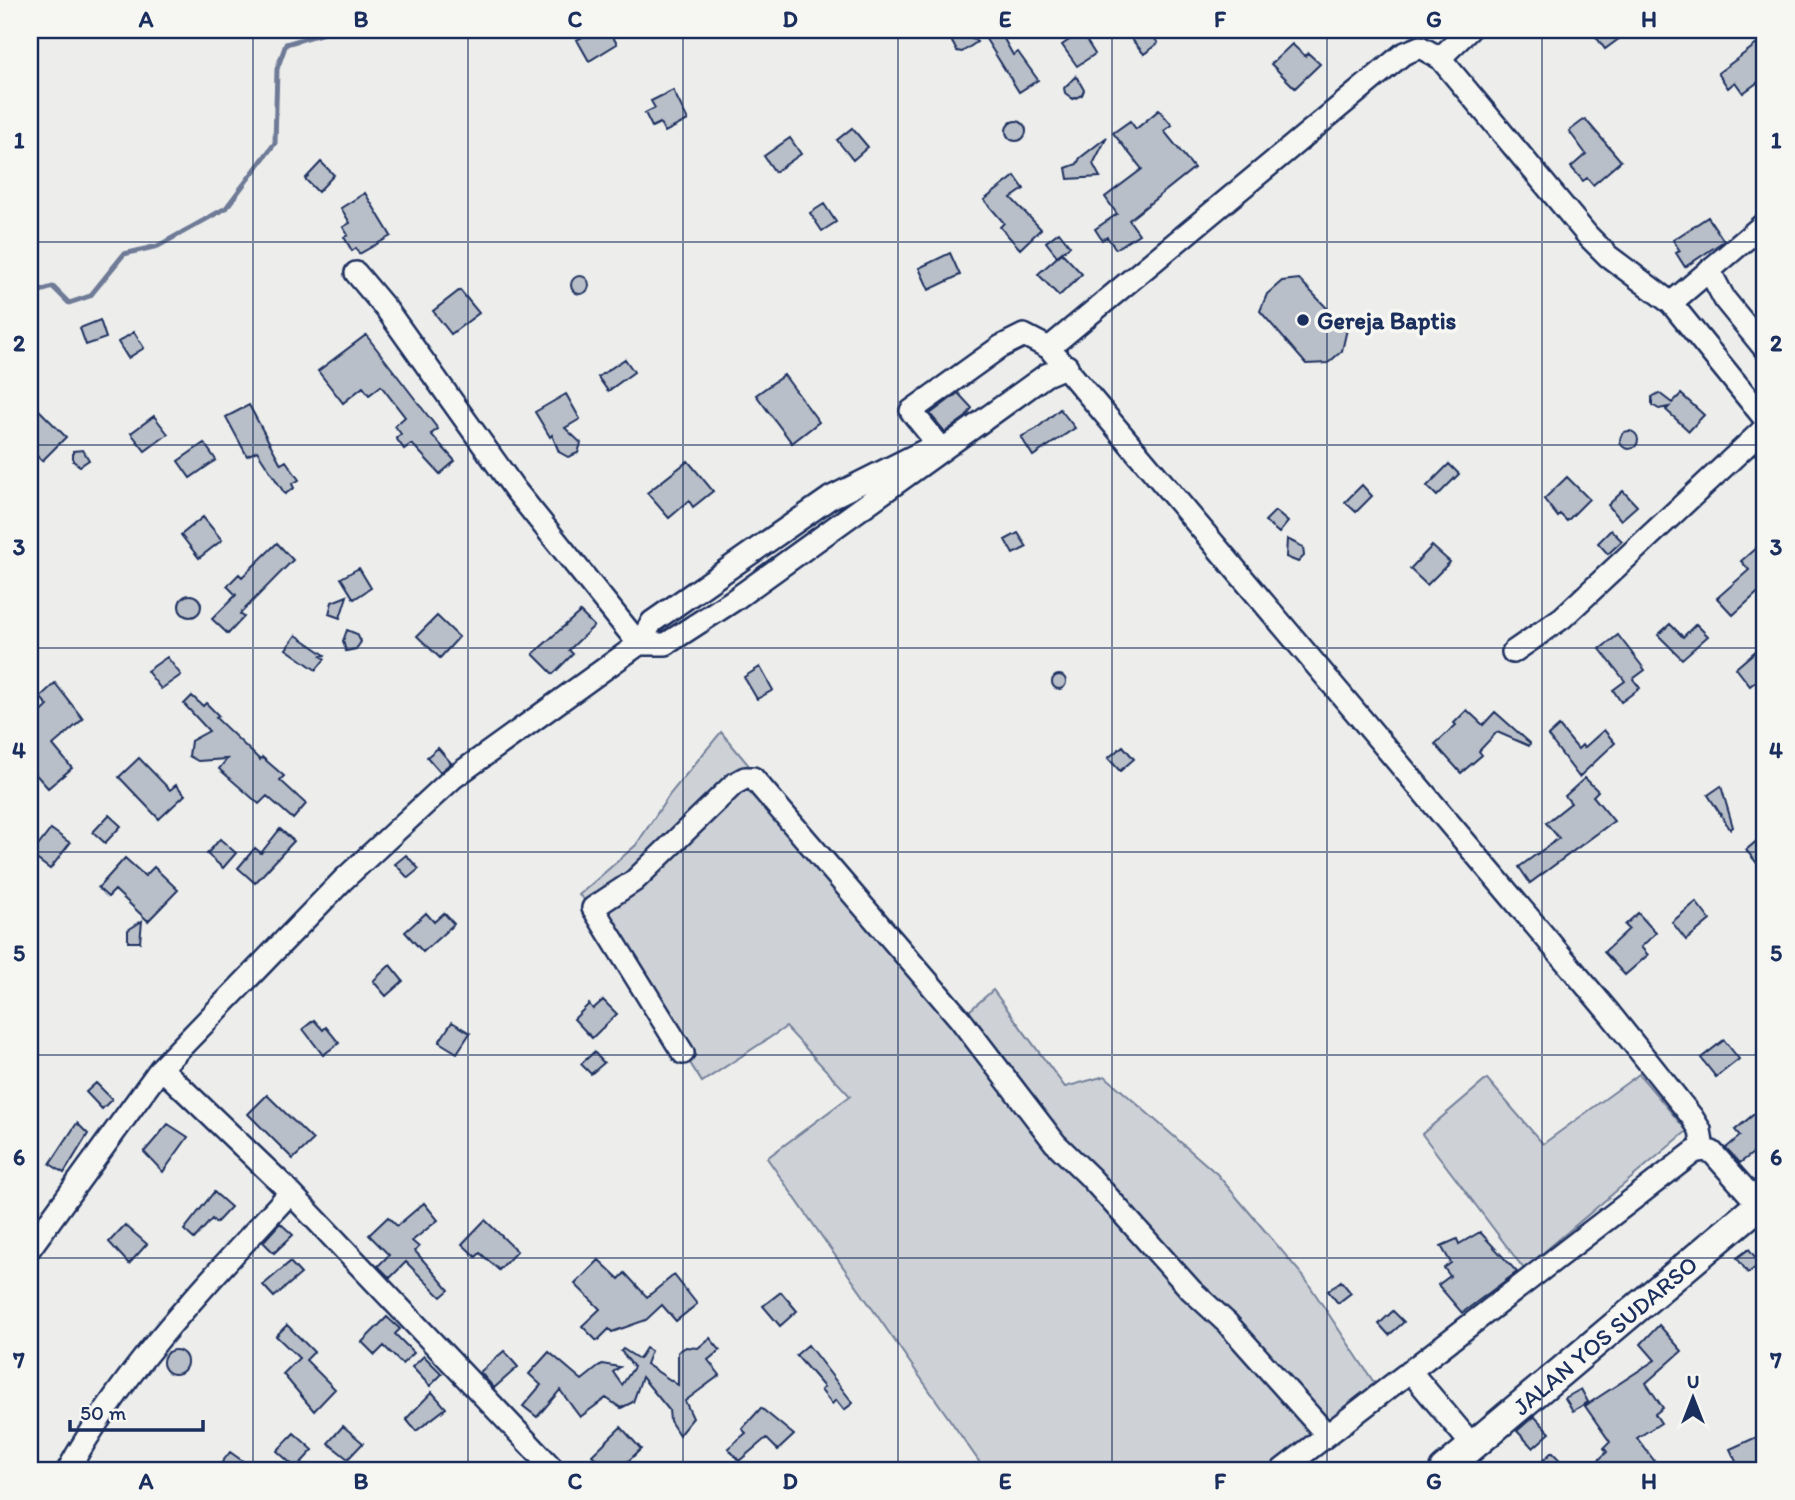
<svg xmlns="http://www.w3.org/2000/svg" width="1795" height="1500" font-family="Itim,sans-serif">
<rect width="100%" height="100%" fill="#edeeec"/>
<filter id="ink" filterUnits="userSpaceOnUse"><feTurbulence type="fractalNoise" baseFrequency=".0143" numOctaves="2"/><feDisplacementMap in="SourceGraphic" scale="14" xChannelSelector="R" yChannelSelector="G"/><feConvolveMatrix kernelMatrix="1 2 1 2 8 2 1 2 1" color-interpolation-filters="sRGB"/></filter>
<g filter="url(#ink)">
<path fill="#ced2d7" stroke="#74809a" stroke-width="2" d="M721,732l239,287 33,-29 72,97 40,-11 112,98 87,103 73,110 -106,83h-286l-218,-312 83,-62 -64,-69 -84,55 -109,-174 -14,-13 57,-50 34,-51z
M1639,1074l48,57 -163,138 -102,-135 65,-55 56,65z"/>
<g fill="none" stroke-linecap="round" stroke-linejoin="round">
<path stroke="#6e7a96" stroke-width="5" d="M30,294l23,-7 16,16 21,-7 34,-42 34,-8 68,-38 49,-65 2,-74 9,-25 48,-14"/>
</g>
<path fill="#b9bfc8" stroke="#1b2f5e" stroke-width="2" d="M595,30h14l8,14 -28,17 -12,-21z
M996,30h3l14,25 5,-3 20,28 -19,12 -35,-56z
M1124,30h40l-10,8 4,5 -14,11z
M1591,30h40l-26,19z
M962,31l15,11 -15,10 -5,-1 -5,-9 1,-6z
M1081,32l14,22 -18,12 -15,-21z
M1765,38v39l-22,16 -8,-11 -7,6 -10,-15z
M1292,44l13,12 3,-3 12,11 -25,24 -24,-24z
M1076,76l8,14 -2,5 -9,4 -8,-6 -1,-5z
M673,90l15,30 -23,12 -5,-9 -8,4 -7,-14 10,-5 -4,-7z
M1159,110l13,15 -8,6 30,37 -65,52 10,14 -23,15 -9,-12 -5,3 -7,-11 22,-15 -12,-17 37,-28 -29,-36 17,-12 6,8z
M1585,119l36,42 -28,24 -6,-7 -4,3 -12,-14 15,-13 -17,-23z
M1006 131a10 10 0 1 1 20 0a10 10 0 1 1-20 0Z
M852,128l16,19 -15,13 -16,-20z
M1107,137l-14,27 7,13 -32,2 -2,-11 11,-4 3,-6z
M790,138l11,16 -26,18 -11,-16z
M321,162l13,13 -16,17 -13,-13z
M1015,176l9,13 -13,9 30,31 -21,20 -20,-22 4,-4 -20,-23z
M365,193l26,43 -32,18 -3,-6 -4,3 -8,-14 4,-2 -5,-8 7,-4 -9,-15z
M824,204l12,18 -14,9 -12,-18z
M1708,217l16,24 -39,26 -9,-14 4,-2 -7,-11z
M1059,232l11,14 -13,10 -11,-14z
M950,253l10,22 -31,15 -10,-22z
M1062,253l20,21 -23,22 -21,-22z
M571 285a9 9 0 1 1 18 0a9 9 0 1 1-18 0Z
M1299,279l48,50 -5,22 -14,12 -22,1 -46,-53 7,-17 15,-13z
M460,290l19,23 -28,21 -18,-23z
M100,320l6,18 -20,7 -6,-17z
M134,332l10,16 -16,10 -10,-16z
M366,335l72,94 -7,5 24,27 -15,13 -25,-27 -4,-3 -7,5 -8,-11 5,-4 -6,-8 10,-9 -24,-31 -12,9 -6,-8 -20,16 -25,-32z
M625,359l9,13 -26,19 -10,-14z
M784,375l35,47 -27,21 -36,-48z
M958,393l14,15 -6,9 -21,15 -15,-18z
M1659,393l13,10 9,-9 23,21 -15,16 -23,-21 3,-3 -10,2 -7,-4v-8z
M566,394l14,25 -15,9 16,15 -3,10 -10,4 -9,-5 -7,-17 -2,2 -15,-25z
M30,401l36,36 -24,24 -12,-12z
M249,405l32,59 5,-3 13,19 -7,4 2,4 -9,6 -28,-43 -10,5 -21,-39z
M1060,409l15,19 -42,28 -12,-19 15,-8z
M154,416l14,18 -23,17 -14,-18z
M1620 440a9 9 0 1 1 18 0a9 9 0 1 1-18 0Z
M204,443l12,17 -26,18 -12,-17z
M83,450l6,10 -9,6 -7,-5v-10z
M688,461l25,30 -20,16 -4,-6 -20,17 -22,-25z
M1449,464l10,10 -22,22 -10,-10z
M1567,477l22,22 -22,22 -7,-7 -2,3 -14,-18z
M1362,485l10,11 -16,16 -11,-10z
M1623,491l14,15 -16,14 -13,-15z
M1275,511l13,11 -9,11 -14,-12z
M203,517l19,23 -23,18 -18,-23z
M1611,530l11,11 -14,13 -10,-11z
M1018,533l9,14 -14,7 -8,-14z
M1287,539l16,8 1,9 -6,6 -12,-5z
M1765,540v46l-32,29 -16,-17 32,-28 -8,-9z
M277,543l16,17 -53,54 4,3 -16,17 -16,-15 24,-24 -9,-9 12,-12 3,3z
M1432,546l18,16 -23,23 -17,-16z
M359,568l12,20 -17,11 -13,-21z
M179 606a11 11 0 1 1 22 0a11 11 0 1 1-22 0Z
M347,596l-7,22 -11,-4 3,-12z
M580,612l14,14 -25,24 4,4 -20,20 -20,-20z
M437,616l22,21 -19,21 -23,-22z
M1670,624l13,13 13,-13 12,12 -26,23 -24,-24z
M347,630l10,4 4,8 -5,7 -10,2 -3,-10z
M296,635l29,20 -4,1 4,3 -9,11 -30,-21z
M1618,635l27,35 -12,9 7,9 -19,14 -8,-12 12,-9 -25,-32z
M1765,643v51l-10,-12 -5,4 -14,-18z
M167,657l14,18 -20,14 -14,-18z
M760,667l13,23 -16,9 -13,-22z
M1052 682a7 7 0 1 1 14 0a7 7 0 1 1-14 0Z
M55,683l28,36 -30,26 19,23 -24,20 -18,-20v-45l18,-17 -8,-9z
M192,696l11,10 3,-3 13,13 -3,2 44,42 2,-3 22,19 -4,4 26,24 -13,15 -26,-23 -8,8 -40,-35 8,-10 -29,2 -9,-5 2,-15 18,-10 -25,-27z
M1467,710l16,15 12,-13 35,31 -1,3 -32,-14 -18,19 3,4 -21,18 -26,-29 21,-19 -2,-2z
M1559,726l19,23 4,-4 2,3 20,-18 11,13 -36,34 -31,-41z
M1123,746l11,13 -14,12 -12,-13z
M438,748l13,15 -11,9 -13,-15z
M139,758l31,32 6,-5 9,10 -26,24 -40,-42z
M1585,778l13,13 -5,5 21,25 -84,62 -11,-16 40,-29 -13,-15 25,-20 -6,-7z
M1721,786l12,41 -3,2 -22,-34z
M109,815l12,11 -16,17 -12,-11z
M51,829l19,14 -20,26 -19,-14z
M280,829l14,12 -39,42 -17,-15 17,-20 6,5z
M1765,834v39l-19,-23z
M220,839l16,14 -13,15 -16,-14z
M406,855l13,14 -11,9 -13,-14z
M125,858l20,18 9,-9 24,23 -30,31 -33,-31 -7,7 -10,-9z
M1696,902l14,18 -24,20 -14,-18z
M426,913l8,9 10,-9 10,11 -31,28 -18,-20z
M1638,913l18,20 -15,14 7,8 -23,20 -21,-23 25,-23 -4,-4z
M142,921l-2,21h-12v-12z
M390,965l13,16 -17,15 -13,-15z
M603,1000l14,14 -25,24 -18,-19 15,-15 4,5z
M314,1020l9,10 3,-3 13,16 -16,12 -20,-26z
M452,1022l18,11 -13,20 -18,-11z
M1724,1040l15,19 -23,18 -15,-19z
M594,1052l10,11 -13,11 -10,-10z
M96,1083l16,16 -10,10 -16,-17z
M267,1095l46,45 -20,19 -45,-45z
M1765,1105v39l-25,19 -14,-15 14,-12 -5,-6z
M77,1123l11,11 -24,39 -14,-9z
M168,1124l20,13 -25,35 -19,-20z
M214,1192l17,15 -15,16 -4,-4 -18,20 -10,-9z
M424,1203l14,17 -26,21 7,6 -4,4 34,39 -8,7 -35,-35 -16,16 -12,-12 11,-11 -20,-20 19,-18 9,9z
M485,1220l32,31 -18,19 -19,-17 -4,4 -14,-13z
M280,1223l13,12 -19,18 -11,-11z
M125,1225l22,19 -18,20 -20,-22z
M1480,1232l37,40 -55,41 -24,-28 12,-9 -6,-8 7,-5 -10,-17 16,-7 2,5z
M1749,1249l11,15 -12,9 -11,-15z
M599,1260l20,19 6,-6 22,24 27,-22 23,29 -21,17 -14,-16 -16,15 -34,12 -3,-3 -12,12 -15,-15 18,-17 -25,-25z
M290,1262l11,12 -27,23 -11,-12z
M1341,1281l10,12 -13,10 -10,-12z
M781,1292l16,19 -17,15 -17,-20z
M1393,1311l11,11 -15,13 -10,-11z
M387,1317l13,12 -5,5 19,19 -12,11 -18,-18 -9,9 -13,-13z
M287,1325l27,27 -8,8 29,29 -21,22 -31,-37 16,-16 -23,-22z
M1659,1325l23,26 -36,32 17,25 -8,6 6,9 -24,15 19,25 -8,7h-60l19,-18 -3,-4 6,-6 -25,-36 70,-46 -14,-16z
M710,1338l10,12 -12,10 12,15 -35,26 8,17 -14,17 -9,-14 -1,-11 -27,-33 -9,25 -12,6 -15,-10 -26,19 -20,-27 -23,27 -14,-11 18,-21 -12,-11 20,-22 33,28 20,-16 18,3 -7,5 9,13 12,-18 -13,-16 2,-2 16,10 7,-11 5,3 -5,13 32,21v-33l8,-5 12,1z
M808,1345l45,58 -9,7 -8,-10 -4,4 -11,-14 3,-3 -28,-32z
M163 1362a12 12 0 1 1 24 0a12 12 0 1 1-24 0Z
M504,1351l14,16 -24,21 -14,-16z
M424,1356l18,18 -12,12 -18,-19z
M1581,1389l7,13 -15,9 -8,-13z
M432,1392l14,16 -30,23 -10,-12z
M761,1408l33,27 -16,15 -12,-12 -27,23 -11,-13 18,-15 -4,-4z
M1534,1416l16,17 -17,15 -16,-17z
M343,1426l20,17 -15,16 -20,-16z
M621,1427l20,22 -22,21h-12l-15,-15z
M294,1433l19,17 -17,18 -19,-17z
M1761,1435l4,9v17l-25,9 -10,-21z
M230,1452l14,10 -7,8h-21z
M1552,1452l17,18h-36z"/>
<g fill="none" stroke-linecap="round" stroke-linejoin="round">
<g stroke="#1b2f5e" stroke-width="26">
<path id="minor" d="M1440,58l29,-28
M1709,270l16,30 40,49
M356,273l31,37 129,181 123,153 13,-22 178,-124 108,-54 -27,-33 89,-64 24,-12 25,13 561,666 82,103 8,13 3,20
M1671,303l94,-80
M1049,348l354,-294 17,-7 20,11 148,178 20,20 63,47 94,116
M1513,652l49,-34 203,-190
M683,1053l-90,-145 41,-27 100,-97 11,-6h8l207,241 95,124 35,34 101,113 36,33 100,112
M161,1068l121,116 272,286
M30,1248l131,-180 182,-188 110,-102 186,-134h27l68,-44 312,-225 21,-9
M1410,1371l63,75
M68,1470c58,-104 142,-190 222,-277
M1282,1470l412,-318 9,-2 9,2 47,53"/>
</g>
<g stroke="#1b2f5e" stroke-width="33">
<g id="major">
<path id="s1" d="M1444,1470l321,-270"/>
</g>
</g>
<use href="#minor" stroke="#f6f6f2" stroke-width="21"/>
<use href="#major" stroke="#f6f6f2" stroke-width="28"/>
</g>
</g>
<path fill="none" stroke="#1b2f5e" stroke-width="2" stroke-opacity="0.55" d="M253,30v1440M468,30v1440M683,30v1440M898,30v1440M1112,30v1440M1327,30v1440M1542,30v1440M30,242h1735M30,445h1735M30,648h1735M30,852h1735M30,1055h1735M30,1258h1735"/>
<circle fill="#1b2f5e" stroke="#f6f6f2" stroke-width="2.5" cx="1303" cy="320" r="7"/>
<g text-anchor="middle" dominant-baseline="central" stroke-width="7" stroke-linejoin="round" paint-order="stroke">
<g font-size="24" font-weight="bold" fill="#1b2f5e" stroke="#f6f6f2" text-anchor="start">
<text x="1317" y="320">Gereja Baptis</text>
</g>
<g font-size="24" fill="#1b2f5e" stroke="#f6f6f2">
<text stroke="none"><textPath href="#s1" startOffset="210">JALAN YOS SUDARSO</textPath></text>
</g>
</g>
<rect width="1795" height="1500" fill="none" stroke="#f6f6f2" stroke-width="77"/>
<g transform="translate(1693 1398)" stroke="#f6f6f2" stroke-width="5" paint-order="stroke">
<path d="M0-5L12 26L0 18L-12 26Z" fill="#1b2f5e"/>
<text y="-10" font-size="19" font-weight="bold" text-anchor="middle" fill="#1b2f5e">U</text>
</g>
<path d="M70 1420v10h133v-10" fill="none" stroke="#1b2f5e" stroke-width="3.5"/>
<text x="80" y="1420" font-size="21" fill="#1b2f5e" stroke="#f6f6f2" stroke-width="5" paint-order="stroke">50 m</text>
<rect x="38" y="38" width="1718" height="1424" fill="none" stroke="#1b2f5e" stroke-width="2.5"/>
<g font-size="23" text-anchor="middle" font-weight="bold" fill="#1b2f5e">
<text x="146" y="27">A</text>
<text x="361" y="27">B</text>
<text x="575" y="27">C</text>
<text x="790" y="27">D</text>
<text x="1005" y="27">E</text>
<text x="1220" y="27">F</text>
<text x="1434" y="27">G</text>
<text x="1649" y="27">H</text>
<text x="19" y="148">1</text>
<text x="1776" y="148">1</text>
<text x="19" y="351">2</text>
<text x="1776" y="351">2</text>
<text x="19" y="555">3</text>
<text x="1776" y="555">3</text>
<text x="19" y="758">4</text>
<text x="1776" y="758">4</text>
<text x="19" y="961">5</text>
<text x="1776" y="961">5</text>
<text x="19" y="1165">6</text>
<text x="1776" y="1165">6</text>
<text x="19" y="1368">7</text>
<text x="1776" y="1368">7</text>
<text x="146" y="1489">A</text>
<text x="361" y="1489">B</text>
<text x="575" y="1489">C</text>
<text x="790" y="1489">D</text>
<text x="1005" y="1489">E</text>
<text x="1220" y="1489">F</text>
<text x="1434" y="1489">G</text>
<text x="1649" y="1489">H</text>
</g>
</svg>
